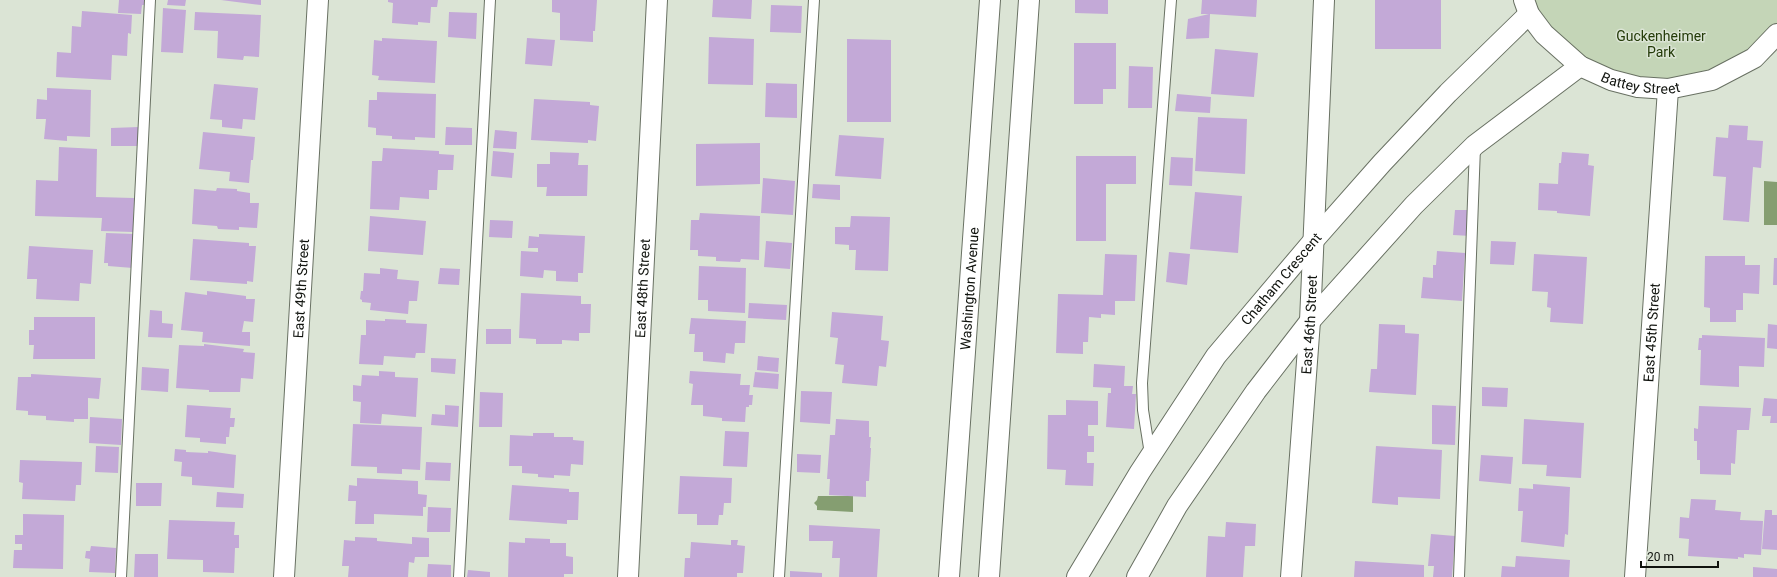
<svg xmlns="http://www.w3.org/2000/svg" width="1777" height="577" font-family="Roboto,sans-serif">
<rect width="100%" height="100%" fill="#dbe4d5"/>
<path fill="#c4d5b7" d="M1524,0h253v34l-23,24 -86,31 -88,-23z"/>
<path fill="#859e71" d="M1764,181l13,1v43h-13z
M818,496h35v16l-36,-2v-4l-3,-3 3,-3z"/>
<path fill="#c3a9d7" d="M119,0h28v5h-5l-1,9 -23,-1z
M168,0h18l-1,6 -18,-1z
M221,0h40v5z
M388,0h50l-1,7h-6l-1,16 -12,-1v3l-26,-2 1,-20 -5,-1z
M552,0h45l-2,31h-2v11l-33,-2v-27l-8,-1z
M713,0h39l-1,19 -39,-2z
M1075,0h33v14l-33,-1z
M1202,0h55l-1,17 -46,-3 -1,24 -23,1 2,-20 21,-5h-8z
M1375,0h66v49h-66z
M771,5l31,1 -1,27 -31,-1z
M163,8l23,2 -3,43 -22,-1z
M82,11l50,4 -1,19 -3,-1 -1,23 -15,-1 -1,25 -55,-3 1,-25 14,1 1,-27 9,1z
M195,12l66,3 -2,42 -15,-1 -1,4 -26,-2 1,-27 -24,-1z
M449,12l28,1 -1,26 -28,-2z
M709,37l45,2 -1,46 -45,-1z
M382,38l55,3 -2,42 -57,-3 1,-4 -7,-1 2,-35 8,1z
M527,38l28,2 -3,26 -27,-2z
M847,39l44,1v82h-44z
M1074,43h42v46h-13v15h-29z
M1215,49l43,4 -4,44 -43,-3z
M1129,66l24,1 -1,41h-24z
M766,83l31,1v34l-32,-1z
M214,84l44,4 -3,32 -12,-1 -1,10 -20,-2v-7l-12,-1z
M47,88l44,2 -1,47 -23,-1v5l-23,-2 2,-20h-10l1,-20 10,1z
M377,92l59,2 -1,44 -20,-1v3l-23,-1v-3l-16,-1v-7l-8,-1 1,-27h8z
M1177,94l34,3 -1,16 -35,-2z
M534,99l56,3v3l9,1 -3,35 -8,-1v3l-57,-3z
M1198,117l49,2 -2,55 -50,-3z
M1729,125l19,1 -1,14 16,1 -2,27 -8,-1 -4,55 -26,-2 3,-43 -13,-1 3,-39 12,1z
M139,127v19h-28v-18z
M446,127l26,1v17h-27z
M495,130l22,2 -1,17 -23,-1z
M203,132l52,5 -2,23h-2l-2,23 -20,-2 1,-9 -31,-3z
M839,135l45,3 -3,41 -46,-3z
M760,143v41l-64,2v-42z
M59,147l38,2 -1,48 38,1 -1,34 -32,-1 1,-13 -67,-2 1,-36 22,1z
M383,148l56,3v3l15,1 -1,15h-15l-1,20h-8v9l-29,-2 -1,13 -29,-1 2,-48h10z
M493,151l21,2 -2,25 -21,-2z
M550,152l29,1 -1,12h10l-1,31h-41l1,-9h-10v-23h13z
M1562,152l27,2 -1,11 6,1 -4,50 -33,-3v-2l-19,-1 1,-27 19,1 1,-21h2z
M1076,156h60v28h-30v57h-30z
M1171,157l22,1 -1,28 -23,-1z
M763,178l32,3 -2,34 -32,-2z
M813,184l27,1v15l-28,-2z
M217,188l20,1v2l13,2v10h9l-2,25 -18,-1v3l-21,-1 -1,-3 -25,-2 2,-35 22,2z
M1195,192l47,4 -4,57 -48,-4z
M1455,210h17l-1,26 -18,-1z
M700,213l60,3 -1,44 -18,-1 -1,3 -24,-1v-4l-18,-1v-6h-8l1,-30h8z
M370,216l56,5 -3,34 -55,-4z
M851,216l39,1 -2,54 -33,-1 1,-20h-7v-5l-14,-1v-17h15z
M490,220l23,1 -1,17 -23,-1z
M106,233l29,1 -2,34 -25,-2v-3h-4z
M539,234l46,2 -2,37h-5v9l-22,-1v-10l-12,-1 -1,8 -23,-2 1,-25 17,1v-4h-10l1,-12 10,1z
M193,239l56,4v3h7l-3,36 -6,-1v3l-57,-4z
M766,241l26,2 -2,26 -26,-2z
M1491,241l25,1 -2,23 -24,-1z
M29,246l64,4 -2,34 -11,-1 -1,18 -43,-2 1,-20h-10z
M1437,251l28,2 -3,48 -41,-3 2,-21 10,1v-13h3z
M1169,252l21,2 -3,31 -21,-3z
M1105,254l32,1 -2,46h-20v14l-14,-1v4l-12,-1 -1,25h-5v12l-27,-1 2,-59 45,1z
M1534,254l53,3 -4,67 -33,-2 1,-14 -4,-1 1,-15 -16,-1z
M1705,256h40v9h15l-1,29 -16,-1v17h-7v12h-26v-14l-6,-1z
M1774,258h3v27h-4z
M699,266l47,2 -1,45 -37,-2v-11h-10z
M380,268l18,2 -1,9 22,2 -2,20h-8l-1,13 -38,-4 1,-7 -9,-1v-2l-2,-1 1,-8h2l1,-18 16,1z
M440,268l20,1 -1,16 -21,-1z
M207,291l39,5v3h9l-2,23 -9,-1 -2,11h8v14l-48,-4 1,-10 -22,-2 4,-38 22,3z
M521,293l60,3v8h10l-1,29h-11v8l-17,-1v4h-26v-5l-17,-1z
M749,303l38,2 -1,15 -38,-2z
M150,310l12,1v12l11,1 -1,14 -24,-1z
M832,312l51,4 -2,24 8,1 -3,26 -7,-1 -2,20 -35,-3 2,-18 -9,-1 3,-26 -8,-1z
M34,317h61v42h-62l1,-14h-5v-15h5z
M691,318l55,3 -1,22h-10l-1,11 -8,-1 -1,10 -22,-2v-9h-9l1,-18h-6z
M385,319l21,1v3l21,1 -2,29h-9l-1,5 -31,-2 -1,9 -24,-1 2,-29h5v-15l19,1z
M1379,324l26,1v8l14,1 -3,61 -47,-3 2,-23h6z
M1768,324l9,1v24l-10,-1z
M486,329h25v15h-25z
M1702,335l63,3 -1,29 -25,-1v21l-39,-2 1,-35h-3l1,-12h3z
M204,344l40,5 -1,3 12,1 -2,26 -12,-1 -1,14h-31v-2l-33,-2 3,-43 25,1z
M758,356l21,2 -1,14 -21,-2z
M431,358l25,1 -1,15 -24,-2z
M1094,364l31,2 -1,20h9l-1,8h4l-2,35 -28,-2 2,-34h3v-5l-18,-1z
M142,367l27,2 -1,23 -27,-2z
M379,371l16,1v5l23,1 -2,39 -34,-3 -1,10 -21,-1 1,-21 -8,-1v-16l8,1 1,-11 17,1z
M690,371l51,3 -1,11h10l-1,10h4l-1,10h-3v2h-3l-1,15 -23,-1v-3l-19,-2v-11h-12l2,-21 -4,-1z
M755,372l24,2 -1,15 -25,-2z
M31,374l70,4 -2,21 -11,-1v21h-14v3l-28,-2v-4l-18,-1v-4l-12,-1 2,-33h13z
M1482,387l26,1 -1,19 -25,-1z
M801,391l31,1 -2,32 -30,-2z
M480,392l23,1 -1,34h-23z
M1764,398l13,1v24h-7l1,-7h-9z
M1066,400l32,1v24h-10v11h6v16h-7v11h7l-1,23 -28,-1 1,-15 -19,-1 1,-54h18z
M187,405l44,3 -1,10h5l-1,9h-4l-1,10h-3v7l-26,-2v-4l-15,-1z
M445,405l14,1 -1,21 -27,-2 1,-11 13,1z
M1432,405l24,1 -1,39 -23,-1z
M1699,406l52,2 -2,22h-12l-2,34 -4,-1v12l-31,-1v-14h-3v-19h-3v-13l4,1z
M90,417l32,2 -1,26 -32,-2z
M836,419l33,2v16h2l-1,11h1l-2,33h-3v16l-37,-2 1,-16h-3l3,-44h5z
M1524,419l60,4 -3,55 -35,-2 1,-11 -25,-1z
M353,424l69,3 -2,43 -18,-1v5l-25,-1v-6l-26,-1z
M725,431l24,1 -2,35 -24,-1z
M533,433h21v4h19v3l11,1 -1,24 -12,-1 -1,12 -16,-1v3l-16,-1v-3l-16,-1v-7h-13l1,-31 23,1z
M96,446l23,1 -1,26 -23,-1z
M1376,446l66,4 -2,49 -42,-2v8l-26,-2z
M175,449l11,1v2l22,1v-2l28,4 -2,33 -42,-3v-8l-11,-1 1,-14 -8,-1z
M797,454l24,1 -1,18 -23,-1z
M1481,455l32,2 -2,27 -32,-3z
M20,460l62,2 -1,23h-5l-1,16 -53,-2 1,-16 -4,-1z
M426,462l25,1 -1,18 -25,-1z
M680,476l52,2 -1,25h-7l-1,12h-4l-1,10h-21v-11h-19z
M357,478l61,3v13l9,1 -1,12h-3v9l-49,-2v10h-19l1,-23h-8l1,-16 8,1z
M136,483h26l-1,23h-25z
M1533,484l37,3 -2,48 -3,-1 -1,13 -43,-5 2,-31h-5l1,-23 14,1z
M512,485l57,4v3h10l-1,28h-11v4l-58,-4z
M217,492l27,2 -1,14 -27,-1z
M1691,499l25,1 -1,10 26,2 -1,8 23,1 -2,34 -17,-1v4l-6,-1v2l-50,-3 1,-17 -10,-1 1,-21 9,1z
M428,507l23,1 -1,24h-23z
M1765,510h7v5h5v35l-15,-1z
M23,514l41,1 -1,54 -50,-1 1,-18h8v-6h-7v-9h8z
M169,520l66,2 -1,13h5v13h-4l-1,25 -31,-1v-12l-36,-1z
M1226,522l30,2 -1,22h-10l-2,31h-37l2,-41 17,1z
M809,525l71,4 -3,48h-38l1,-19h-8l1,-17h-24z
M1431,534l24,2 -3,41h-19l1,-11h-6z
M355,537l22,1v3l35,3v-7l17,1v19h-14l-1,6 -5,-1 -1,15h-60l1,-11h-7l2,-26 11,1z
M525,538l25,1v4h16v13l7,1v17h-9v3h-56l1,-35 16,1z
M731,540h7l-1,5 8,1 -2,27h-6v4h-53l1,-19h5l1,-16 40,3z
M91,546l25,2 -1,25 -26,-1 1,-13 -5,-1 1,-7h4z
M135,554h23v23h-24z
M1516,556l54,4 -1,17h-68l1,-11 13,1z
M1355,561l69,4v12h-70z
M428,564l23,1v12h-24z
M1753,567l24,2v8h-24z
M468,570l22,2v5h-23z
M790,571l32,2v4h-32z"/>
<g fill="none" stroke-linecap="round" stroke-linejoin="round">
<g stroke="#697163" stroke-width="12">
<path id="lane" d="M1150,454l-7,-44 -1,-27 29,-383
M121,577l29,-577
M459,577l31,-577
M779,577l35,-577
M1459,577l16,-430"/>
</g>
<g stroke="#697163" stroke-width="22">
<g id="street">
<path id="s1" d="M1524,0l5,14 15,20 36,32 31,14 27,7 30,2 44,-9 42,-22 23,-24"/>
<path id="s2" d="M284,577l34,-577"/>
<path id="s3" d="M628,577l29,-577"/>
<path id="s4" d="M949,577l41,-577"/>
<path d="M989,577l40,-577"/>
<path id="s5" d="M1077,577l63,-105 76,-116 98,-116 68,-77 66,-70 81,-79"/>
<path d="M1137,577l40,-71 79,-115 54,-70 104,-116 61,-60 105,-79"/>
<path id="s6" d="M1291,577l19,-256 14,-321"/>
<path id="s7" d="M1635,577l33,-488"/>
</g>
</g>
<use href="#lane" stroke="#fff" stroke-width="10"/>
<use href="#street" stroke="#fff" stroke-width="20"/>
</g>
<g text-anchor="middle" dominant-baseline="central" stroke-width="3" stroke-linejoin="round" paint-order="stroke">
<g font-size="14" fill="#243b09" stroke="#dbe4d5">
<text x="1661" y="36">Guckenheimer<tspan x="1661" dy="16">Park</tspan></text>
</g>
<g font-size="14" fill="#10130e" stroke="#dbe4d5">
<text stroke="none"><textPath href="#s1" startOffset="152">Battey Street</textPath></text>
<text stroke="none"><textPath href="#s5" startOffset="362">Chatham Crescent</textPath></text>
<text stroke="none"><textPath href="#s2" startOffset="289">East 49th Street</textPath></text>
<text stroke="none"><textPath href="#s3" startOffset="289">East 48th Street</textPath></text>
<text stroke="none"><textPath href="#s4" startOffset="289">Washington Avenue</textPath></text>
<text stroke="none"><textPath href="#s6" startOffset="253">East 46th Street</textPath></text>
<text stroke="none"><textPath href="#s7" startOffset="245">East 45th Street</textPath></text>
</g>
</g>
<path d="M1641 561v6h77v-6" fill="none" stroke="#10130e" stroke-width="2"/>
<text x="1647" y="561" font-size="12" fill="#10130e" stroke="#dbe4d5" stroke-width="3" paint-order="stroke">20 m</text>
</svg>
